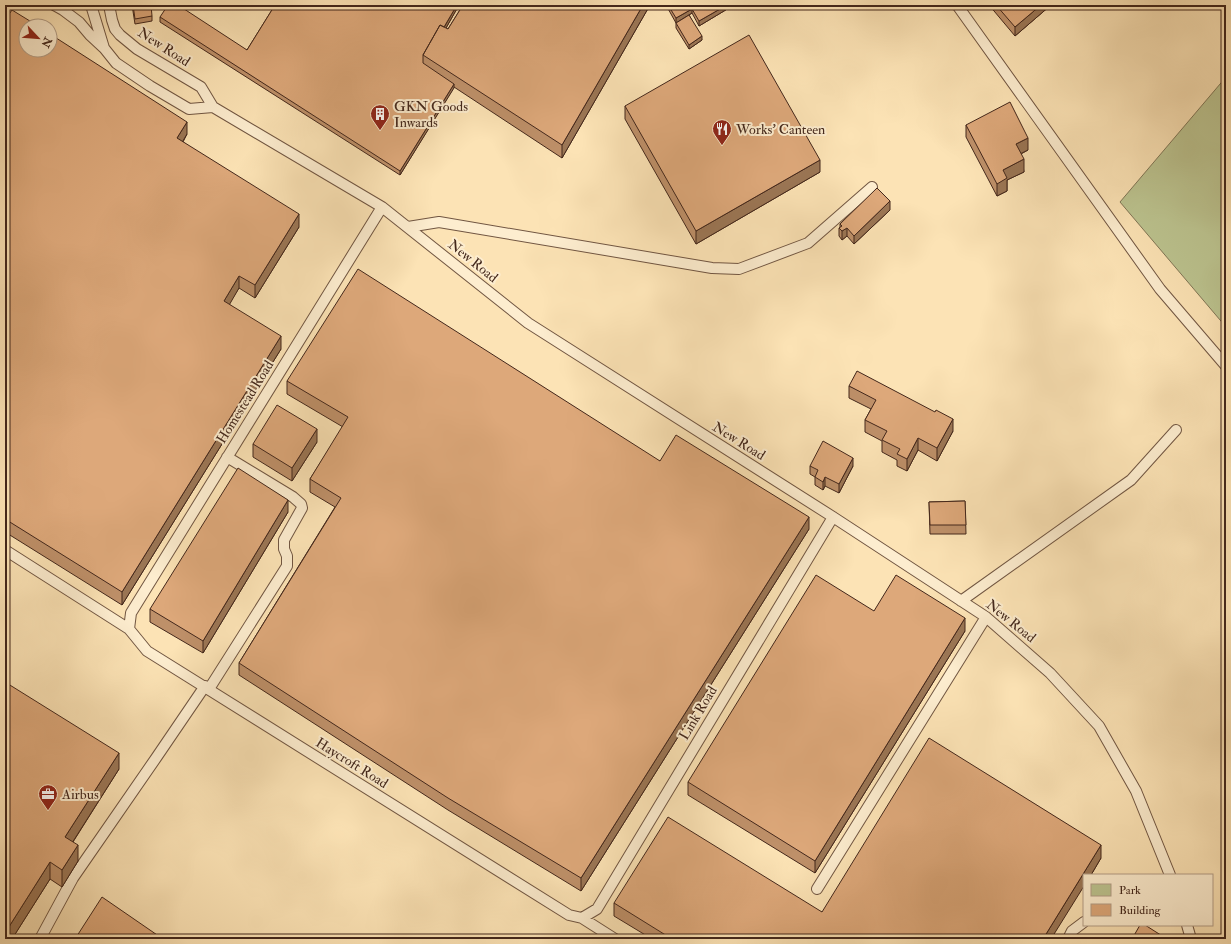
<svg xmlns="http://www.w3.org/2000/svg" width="1231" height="944" font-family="'IM FELL Double Pica',serif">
<rect width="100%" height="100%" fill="#fce3b5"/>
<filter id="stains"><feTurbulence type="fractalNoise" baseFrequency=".005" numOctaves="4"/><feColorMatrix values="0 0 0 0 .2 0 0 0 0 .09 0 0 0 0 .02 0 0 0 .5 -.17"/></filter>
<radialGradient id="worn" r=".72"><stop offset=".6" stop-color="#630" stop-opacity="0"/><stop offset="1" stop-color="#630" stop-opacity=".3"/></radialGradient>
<path fill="#bcc490" stroke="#807656" d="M1226,77v250l-106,-125z"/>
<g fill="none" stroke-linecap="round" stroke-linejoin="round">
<g stroke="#715642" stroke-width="12">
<path id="lane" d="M54,5l9,5 16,12 11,13 14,13 12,15 34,23 39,23 24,-2
M91,5l13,43
M109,5l3,15 3,9 5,6 17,14 64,38 12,20 169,100 146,116 305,194 153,100 64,56 49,53 37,65 34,84
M957,5l203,284 66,77
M382,207l-251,406 -2,16 18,22 422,264 13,3 33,21
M408,227l31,-5 273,46 27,1 69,-26 64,-56
M5,550l124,79
M961,601l170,-121 45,-50
M209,689l78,-123v-10l-3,-7v-9l18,-32 -1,-4 -8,-7 -66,-40
M817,889l169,-272
M582,918l15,-9 236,-392
M1187,925l4,14
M40,939l33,-61 83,-120 49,-72
M1068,939l4,-8 12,-9"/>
</g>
<use href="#lane" stroke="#fdedcf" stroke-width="10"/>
</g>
<path fill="#be9069" stroke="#43271b" d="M132,5l20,11v5l-17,3z
M275,5h184l-13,23 2,1 15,-24h187l-88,153 -108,-71 -54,88 -240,-153v-5l87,33z
M666,5h68l-35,21 -7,-13 -3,2 13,25 -13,9 -13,-21v-5z
M989,5h62l-36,31z
M5,20l182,114 -4,8 116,85 -44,71 -16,-10 -10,16 52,45 -159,256 -117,-73z
M625,106l195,66 -124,72 -71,-125z
M966,125l62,25 -7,4 3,18 -17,8v11l-10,5 -31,-59z
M890,210l-36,34 -7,-8 -5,4 -3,-4v-8l1,-1v-3z
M287,381l373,80 149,68 -228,362 -133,-81 -209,-135v-12l96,-156 -25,-15v-13l33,-52 -56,-33z
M849,386l104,45 -16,30 -19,-11 -11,21 -10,-5v-6l-15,-8v-11l-17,-9v-12l6,-11 -22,-11z
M317,442l-25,39 -39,-24v-13z
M810,466h43l-14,27 -14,-7 -2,4 -8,-5v-8l-5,-3z
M965,501l1,33h-36l-1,-32z
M288,512l-85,141 -53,-31v-13z
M874,611l91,20 -150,242 -127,-78v-13z
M5,682l114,87 -46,73 5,19 -16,26 -12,-8 -38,60h-7z
M1101,858l-10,17h-7l-33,64h-399l-38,-23v-13l208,9z"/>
<path fill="#9b7655" stroke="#43271b" d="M457,5h2l-30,53 -2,-1z
M643,5h7l-88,153v-13z
M727,5h7l-35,21v-5z
M1041,5h10l-36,31v-9z
M692,9v4l-16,10v-5z
M702,36v4l-13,9v-4z
M454,84v4l-54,87v-4z
M187,122v12l-10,17v-13z
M1028,138v12l-12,6v-12z
M1024,159v13l-17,8v11l-10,5v-12l6,-14z
M820,160v12l-124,72v-13z
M890,201v9l-36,34v-8z
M299,214v13l-44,71v-13z
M847,228v8l-5,4v-9z
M239,276v12l-15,26v-13z
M281,336v13l-159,256v-13z
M953,419v12l-16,30v-13z
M317,429v13l-25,39v-13z
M918,438v12l-11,21v-12z
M853,458v8l-14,27v-9z
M825,477v9l-2,4v-8z
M288,500v12l-85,141v-12z
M809,517v12l-228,362v-13z
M965,618v13l-150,242v-12z
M119,753v16l-54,85v-17z
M78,845v16l-16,26v-17z
M1101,845v13l-10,17h-7v11l-33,53h-8z
M50,862v17l-38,60h-7v-6z"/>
<path fill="#dda87a" stroke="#43271b" d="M133,5h18l1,11 -17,3z
M168,5h10l69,45 28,-45h182l-13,22 -4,-2 -17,30v8l31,21 -54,87 -240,-154z
M463,5h180l-81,140 -139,-90 17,-30 8,4z
M668,5h59l-28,16 -7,-12 -16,9z
M996,5h45l-26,22z
M12,10l26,16h-12v24h24v-16l137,88 -10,16 122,76 -44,71 -16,-9 -15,25 57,35 -159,256 -117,-73v-499z
M689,15l13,21 -13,9 -13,-22z
M749,35l71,125 -124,71 -71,-125z
M1010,102l18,36 -12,6 8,15 -21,11 4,8 -10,6 -31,-59z
M877,188l13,13 -36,35 -7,-8 -5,3 -3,-3 3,-2 -2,-2z
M358,269l302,192 16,-26 133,82 -228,361 -133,-80 -209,-135 102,-165 -31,-19 38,-62 -61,-36z
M857,371l78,41 1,-2 17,9 -16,29 -19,-10 -11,21 -10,-5 3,-5 -18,-9 5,-9 -22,-11 11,-20 -27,-14z
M277,405l40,24 -25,39 -39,-24z
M823,441l30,17 -14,26 -14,-7 -2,5 -8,-5 3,-7 -8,-4z
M238,468l50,32 -85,141 -53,-32z
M965,501l1,24h-36l-1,-23z
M816,575l58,36 22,-36 69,43 -150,243 -127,-79z
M5,682l114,71 -54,84 13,8 -16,25 -12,-8 -45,71z
M929,738l172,107 -58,94h-371l-58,-36 54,-86 154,95z
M102,897l61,42h-88z
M1140,925h5l22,14h-35z"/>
<defs>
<g id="building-pin" transform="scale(1)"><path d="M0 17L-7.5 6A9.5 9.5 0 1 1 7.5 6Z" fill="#8f2418" stroke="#fdedcf"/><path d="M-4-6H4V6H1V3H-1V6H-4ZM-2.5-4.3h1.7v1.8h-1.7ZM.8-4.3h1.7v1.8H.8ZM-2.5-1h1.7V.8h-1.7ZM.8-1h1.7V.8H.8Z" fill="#fff"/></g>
<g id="restaurant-pin" transform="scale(1)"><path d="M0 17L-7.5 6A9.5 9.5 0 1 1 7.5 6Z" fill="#8f2418" stroke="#fdedcf"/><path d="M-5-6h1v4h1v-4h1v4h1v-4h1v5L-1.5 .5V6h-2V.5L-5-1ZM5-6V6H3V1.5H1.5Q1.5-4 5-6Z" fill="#fff"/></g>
<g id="office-pin" transform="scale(1)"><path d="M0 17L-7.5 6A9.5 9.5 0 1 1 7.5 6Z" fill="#8f2418" stroke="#fdedcf"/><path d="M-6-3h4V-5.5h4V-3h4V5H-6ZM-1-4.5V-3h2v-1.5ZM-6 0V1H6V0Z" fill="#fff"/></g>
</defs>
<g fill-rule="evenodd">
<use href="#building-pin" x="380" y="114"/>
<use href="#restaurant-pin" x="722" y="129"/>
<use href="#office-pin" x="48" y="794"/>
</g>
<g text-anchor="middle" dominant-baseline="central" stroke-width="4" stroke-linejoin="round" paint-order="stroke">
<g font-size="14" fill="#43271b" stroke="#fdedcf">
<text transform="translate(164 47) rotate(33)">New Road</text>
<text transform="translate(473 261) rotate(39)">New Road</text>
<text transform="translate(245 402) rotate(-58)">Homestead Road</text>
<text transform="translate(739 441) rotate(32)">New Road</text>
<text transform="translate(1011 621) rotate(39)">New Road</text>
<text transform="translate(698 713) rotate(-59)">Link Road</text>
<text transform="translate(352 763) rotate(32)">Haycroft Road</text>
</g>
<g font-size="14" fill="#43271b" stroke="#fdedcf" text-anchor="start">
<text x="394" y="106">GKN Goods<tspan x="394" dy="16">Inwards</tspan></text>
<text x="736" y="129">Works' Canteen</text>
<text x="62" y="794">Airbus</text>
</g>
</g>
<rect width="1231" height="944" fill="none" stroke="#fce3b5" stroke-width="20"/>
<rect x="6" y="6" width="1219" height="932" fill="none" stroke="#43271b" stroke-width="2"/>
<rect x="10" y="10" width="1211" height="924" fill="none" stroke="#43271b"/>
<rect x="1083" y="874" width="130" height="52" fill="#fdedcf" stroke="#b39e87"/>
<rect x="1091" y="884" width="20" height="12" fill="#bcc490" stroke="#b39e87"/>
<text x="1119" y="894" font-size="12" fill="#43271b">Park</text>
<rect x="1091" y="904" width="20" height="12" fill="#dda87a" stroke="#b39e87"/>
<text x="1119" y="914" font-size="12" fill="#43271b">Building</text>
<g transform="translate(38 38) rotate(116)"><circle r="19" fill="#fdedcf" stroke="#b39e87"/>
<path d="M0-3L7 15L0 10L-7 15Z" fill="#8f2418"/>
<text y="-6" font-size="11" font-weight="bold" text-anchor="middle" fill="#43271b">N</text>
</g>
<rect width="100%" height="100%" filter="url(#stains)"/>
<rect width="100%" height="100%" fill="url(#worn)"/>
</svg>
